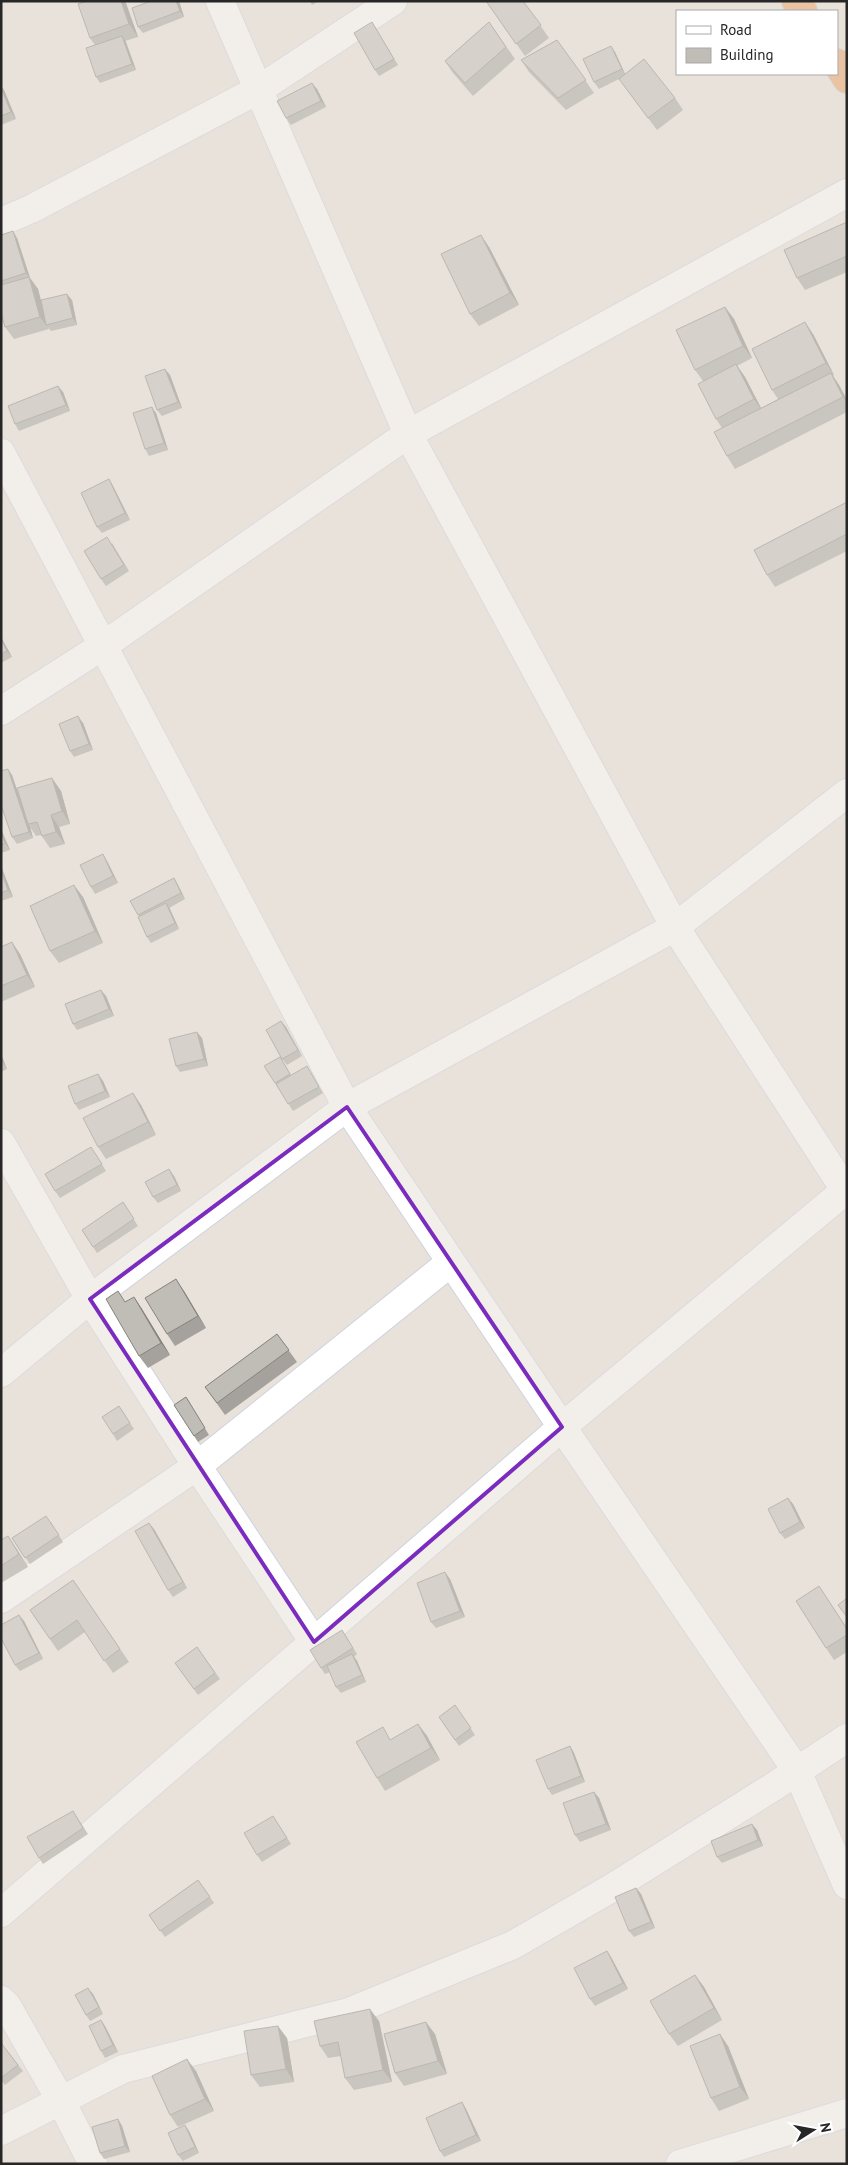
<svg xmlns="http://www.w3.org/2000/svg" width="848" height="2165" font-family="'PT Sans',sans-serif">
<rect width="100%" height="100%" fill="#e8e2da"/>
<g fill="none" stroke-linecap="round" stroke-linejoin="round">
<g stroke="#cfd2df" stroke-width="30">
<path id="minor" d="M220,1l188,433 267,493 172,266
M1,222l30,-13 227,-119 135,-89
M1,453l346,654 215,320 235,344 50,114
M1,711l103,-66 304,-211 439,-241
M1,1143l89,156 107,167 117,176
M1,1373l89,-74 257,-192 328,-180 172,-134
M1,1599l196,-133 254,-204
M1,1913l561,-486 285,-238
M1,2000l6,6 54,95 32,63
M1,2131l122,-62 226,-57 164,-67 97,-56 163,-102 74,-49
M680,2164l167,-51"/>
</g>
<g stroke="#c3c3c3" stroke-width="30">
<path id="highway" d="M796,1l7,10
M837,63l10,16"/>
</g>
<use href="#minor" stroke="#fff" stroke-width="28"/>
<use href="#highway" stroke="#ed9e60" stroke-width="28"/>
</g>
<path fill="#a5a29d" d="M87,1h38l13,36 -13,4 11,29 -36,13 -4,-6 -1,-32 -5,-7z
M151,1h28l5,16 -41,16 -5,-6z
M310,1h9l-7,4z
M486,1h37l26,37 -24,18z
M372,22l26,43 -19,11 -4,-6z
M489,22l26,37 -42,37 -20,-23 -8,-12z
M557,40l37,53 -28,17 -37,-38 -8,-12z
M615,52l10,22 50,24 8,12 -26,20 -38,-51 -20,10 -5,-7z
M1,86l3,4 12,29 -15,6z
M317,89l9,18 -35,18 -5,-7z
M847,222v50l-42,18 -8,-12z
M1,235l16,3 13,40 8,11 4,16 30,-5 5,25 -26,6 -3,-4 1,2 -35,10 -9,-12 -4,-14z
M489,247l30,58 -40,21 -9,-12z
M725,307l9,12 18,39 -15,8 8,11 16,31 17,-9 -6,-9 41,-56 21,41 -1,1 6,9 8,15v12l-112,57 -8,-13 -5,-28 -6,-9 -13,-38 -8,-11z
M170,375l12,33 -20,8 -5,-6z
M63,392l7,19 -51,20 -4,-7z
M156,413l12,37 -19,6 -4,-7z
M109,479l4,7 17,34 -28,13 -5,-6z
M847,502v49l-72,36 -8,-12z
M112,543l17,28 -23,15 -5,-7z
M1,637l11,20 -11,6z
M83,723l10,27 -19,7 -4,-6z
M12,775l11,32 38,-16 9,33 -11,3 6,17 -15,4 -9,-13 -5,1 -6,-9 3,11 -16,6 -5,-7z
M1,829l9,21 -9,3z
M107,861l11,22 -23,11 -4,-7z
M1,866l12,31 -12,4z
M174,878l4,7 7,14 -16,9 10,21 -28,14 -4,-6 -8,-21 -9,-15z
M83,897l20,46 -44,20 -9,-12z
M1,947l19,7 15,33 -34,15z
M106,996l8,20 -37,14 -4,-6z
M281,1021l21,35 -15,9 -5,-6z
M202,1038l6,28 -28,6 -4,-6z
M1,1054l6,15 -6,3z
M284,1063l7,12 20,-2 12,20 -30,18 -18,-28z
M103,1081l7,16 -31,13 -4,-6z
M141,1105l15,30 -50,24 -8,-12z
M91,1147l15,24 -46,27 -5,-7z
M174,1176l7,15 -23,12 -5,-6z
M127,1209l11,17 -41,27 -15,-23z
M184,1291l22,37 -31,18 -8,-12z
M134,1297l8,12 28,46 -22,13 -9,-12z
M277,1334l20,28 -72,53 -20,-28z
M186,1397l23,38 -11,7 -24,-37z
M119,1406l15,23 -17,12 -4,-7z
M793,1504l12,24 -20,11 -5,-6z
M51,1522l12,20 -33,22 -18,-26z
M154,1529l33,59 -14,9 -5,-7z
M1,1540l15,8 12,19 -27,16z
M450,1579l15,38 -29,11 -5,-6z
M73,1580l56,82 -16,11 -28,-41 -27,19 -28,-41z
M827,1598l20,30v24l-13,8 -8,-12z
M24,1621l19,38 -23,12 -5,-6z
M342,1630l15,24 -3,3 3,4 9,21 -25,11 -5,-6 -6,-15 -5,2 -4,-6z
M197,1647l23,32 -22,16 -23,-32z
M455,1705l20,30 -16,11 -20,-29z
M418,1724l9,12 13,24 -55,31 -8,-13 15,-39z
M570,1746l4,7 11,29 -33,13 -4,-6z
M594,1792l5,6 12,32 -31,12 -5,-7z
M73,1811l15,23 -45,30 -4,-6z
M273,1816l18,28 -29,18 -5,-7z
M757,1830l6,16 -41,17 -5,-6z
M198,1880l16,23 -49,34 -16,-22z
M636,1888l5,6 14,34 -21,9 -5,-6z
M607,1951l4,6 17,32 -33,17 -5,-7z
M695,1975l9,12 18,33 -44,26 -9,-12z
M93,1994l10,20 -13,7 -4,-6z
M379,2021l13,61 -38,8 -9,-12 -4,-22 -13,2 -8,-12z
M105,2026l13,26 -13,6 -4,-7z
M435,2034l12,40 -43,12 -9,-13z
M287,2038l7,44 -34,5 -9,-12z
M1,2043l22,28 -18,14 -4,-5z
M728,2046l21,53 -30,12 -8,-13z
M196,2071l18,40 -36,16 -8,-12z
M462,2102l4,7 15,32 -37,16 -4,-6z
M118,2119l4,7 8,26 -26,7 -4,-6z
M189,2131l10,22 -16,8 -5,-6z"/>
<path fill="#86847f" d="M121,1h4l1,2 12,34 -9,-13z
M176,1h3l5,16 -4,-6z
M122,36l4,6 10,28 -4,-6z
M611,46l4,6 11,24 -4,-7z
M312,83l5,6 9,18 -5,-6z
M1,86l3,4 12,29 -5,-7 -10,-24z
M13,231l4,7 13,40 8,11 9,35 -1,1 3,4 -9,-12 -10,-39 -4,-5z
M481,235l8,12 30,58 -9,-12z
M67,294l5,6 5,25 -4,-7z
M725,307l9,12 18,39 -9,-12z
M805,322l8,12 21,41 -8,-12z
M736,364l9,13 18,35 -9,-13z
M165,369l5,6 12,33 -4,-6z
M831,373l8,12 8,15v2l-4,-5z
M58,386l5,6 7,19 -4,-6z
M152,407l4,6 12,37 -4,-7z
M109,479l4,7 17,34 -5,-7z
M1,637l11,20 -5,-6 -6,-12z
M78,716l5,7 10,27 -4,-6z
M8,769l4,6 16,49 2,3 3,11 -4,-6z
M52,778l9,13 9,33 -8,-13z
M51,815l8,12 6,17 -9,-12z
M1,829l9,21 -5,-7 -4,-9z
M103,854l4,7 11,22 -5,-7z
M1,866l12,31 -5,-7 -7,-19z
M174,878l4,7 7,14 -4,-6z
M74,885l9,12 20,46 -8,-12z
M166,903l4,6 9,20 -4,-6z
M12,942l8,12 15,33 -8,-12z
M101,990l5,6 8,20 -5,-7z
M281,1021l5,6 16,29 -4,-6z
M197,1032l5,6 6,28 -4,-7z
M1,1054l6,15 -4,-6 -2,-4z
M98,1074l5,7 7,16 -5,-6z
M133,1093l8,12 15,30 -8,-13z
M169,1169l5,7 7,15 -4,-6z
M176,1279l8,12 22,37 -8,-12z
M134,1297l8,12 28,46 -9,-12z
M788,1498l5,6 12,24 -5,-6z
M149,1523l5,6 33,59 -4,-6z
M8,1536l8,12 12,19 -9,-13z
M445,1572l5,7 15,38 -5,-6z
M19,1615l5,6 19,38 -4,-6z
M352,1654l5,7 9,21 -4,-7z
M418,1724l9,12 13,24 -9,-12z
M570,1746l4,7 11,29 -4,-6z
M594,1792l5,6 12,32 -5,-6z
M752,1824l5,6 6,16 -5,-6z
M636,1888l5,6 14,34 -4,-6z
M607,1951l4,6 17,32 -5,-6z
M695,1975l9,12 18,33 -8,-12z
M88,1988l5,6 10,20 -4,-7z
M370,2009l9,12 13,61 -9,-12z
M101,2020l4,6 13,26 -5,-7z
M426,2022l9,12 12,40 -9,-13z
M278,2026l9,12 7,44 -8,-13z
M720,2034l8,12 21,53 -9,-12z
M187,2059l9,12 18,40 -9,-12z
M462,2102l4,7 15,32 -5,-6z
M118,2119l4,7 8,26 -5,-6z
M185,2125l4,6 10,22 -4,-6z"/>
<path fill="#c0bcb6" stroke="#86847f" d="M87,1h34l8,23 -39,14 -12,-34z
M151,1h25l4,10 -42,16 -6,-19z
M486,1h37l18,24 -25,19z
M372,22l22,37 -19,11 -21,-37z
M489,22l17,25 -41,36 -20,-22z
M122,36l10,28 -36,13 -10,-29z
M557,40l29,40 -28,18 -37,-38z
M611,46l11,23 -28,13 -11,-23z
M644,59l31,39 -27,20 -29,-39z
M312,83l9,18 -35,17 -9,-17z
M1,88l10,24 -10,4z
M847,222v34l-50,22 -13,-28z
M13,231l13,42 -25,8v-46z
M481,235l29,58 -40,21 -29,-60z
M29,277l11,40 -35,10 -4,-14v-28z
M67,294l6,24 -27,7 -5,-25z
M725,307l18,39 -48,24 -19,-40z
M805,322l21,41 -54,27 -20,-41z
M736,364l18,35 -38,20 -18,-35z
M165,369l13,33 -21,8 -12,-34z
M831,373l12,24 -116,59 -13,-24z
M58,386l8,19 -51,19 -7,-18z
M152,407l12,36 -19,6 -12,-36z
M109,479l16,34 -28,14 -16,-34z
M847,502v32l-80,41 -13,-25z
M107,537l17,28 -23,14 -17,-28z
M1,639l6,12 -6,3z
M78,716l11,28 -19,7 -11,-27z
M8,769l21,63 -17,5 -11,-32v-34z
M52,778l10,33 -11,4 5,17 -14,4 -5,-14 -9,2 -11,-36z
M1,834l4,9 -4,2z
M103,854l10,22 -22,11 -11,-22z
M1,871l7,19 -7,3z
M174,878l7,15 -43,22 -8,-14z
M74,885l21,46 -45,20 -20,-45z
M166,903l9,20 -28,14 -9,-20z
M12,942l15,33 -26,11v-39z
M101,990l8,19 -36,15 -8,-20z
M281,1021l17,29 -16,9 -16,-29z
M197,1032l7,27 -28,7 -7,-27z
M280,1057l10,17 -15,9 -11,-17z
M307,1066l12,21 -31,17 -12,-20z
M98,1074l7,17 -30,13 -7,-18z
M133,1093l15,29 -50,25 -15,-29z
M91,1147l11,17 -47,27 -10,-17z
M169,1169l8,16 -24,12 -8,-15z
M123,1202l11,17 -41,28 -11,-17z
M176,1279l22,37 -31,18 -22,-36z
M118,1291l7,11 9,-5 27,46 -22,13 -33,-57z
M277,1334l12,16 -72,53 -12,-16z
M186,1397l19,31 -11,8 -20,-31z
M119,1406l11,17 -17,11 -11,-17z
M788,1498l12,24 -20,11 -12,-24z
M46,1516l13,19 -34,23 -13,-20z
M149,1523l34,59 -15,8 -33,-59z
M8,1536l11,18 -18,12v-26z
M445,1572l15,39 -29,11 -14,-39z
M73,1580l47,69 -16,12 -27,-41 -27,19 -20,-29z
M819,1586l28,43v6l-21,13 -30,-47z
M847,1598v19l-9,-12z
M19,1615l20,38 -24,12 -14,-27v-13z
M342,1630l11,18 -32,20 -11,-18z
M197,1647l18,26 -21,16 -19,-26z
M352,1654l10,21 -26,12 -9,-21z
M455,1705l16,23 -16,12 -16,-23z
M418,1724l13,24 -54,30 -21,-36 27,-15 7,13z
M570,1746l11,30 -33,13 -12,-29z
M594,1792l12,32 -31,11 -12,-32z
M73,1811l10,17 -44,30 -12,-21z
M273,1816l14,22 -30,17 -13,-22z
M752,1824l6,16 -41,17 -6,-16z
M198,1880l12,17 -50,34 -11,-16z
M636,1888l15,34 -22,9 -14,-34z
M607,1951l16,32 -33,16 -16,-31z
M695,1975l19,33 -45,26 -19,-33z
M88,1988l11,19 -13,8 -11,-20z
M370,2009l13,61 -38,8 -7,-36 -18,4 -6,-25z
M101,2020l12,25 -12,6 -12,-25z
M426,2022l12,39 -43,12 -11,-39z
M278,2026l8,43 -35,6 -7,-44z
M720,2034l20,53 -29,11 -21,-52z
M1,2043l17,22 -17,13z
M187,2059l18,40 -35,16 -18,-39z
M462,2102l14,33 -36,16 -14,-33z
M118,2119l7,27 -25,7 -8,-26z
M185,2125l10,22 -17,8 -10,-22z"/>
<path d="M0 0H848V2165H0ZM347,1107l215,320 -248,215 -224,-343z" fill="#e8e2da" fill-opacity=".55" fill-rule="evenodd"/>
<path fill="none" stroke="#7b2cbf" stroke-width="4" stroke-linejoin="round" d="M347,1107l215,320 -248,215 -224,-343z"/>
<rect width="848" height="2165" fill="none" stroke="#272727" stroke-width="5"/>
<rect x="676" y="10" width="162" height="65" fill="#ffffff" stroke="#a9a9a9"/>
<rect x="686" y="26" width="25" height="8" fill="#ffffff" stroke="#a9a9a9"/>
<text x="720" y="35" font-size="15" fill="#272727">Road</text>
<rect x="686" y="48" width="25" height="15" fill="#c0bcb6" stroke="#a9a9a9"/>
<text x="720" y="60" font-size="15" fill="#272727">Building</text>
<g transform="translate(813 2130) rotate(79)" stroke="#ffffff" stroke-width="4" paint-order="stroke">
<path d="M0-4L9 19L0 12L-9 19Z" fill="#272727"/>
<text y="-8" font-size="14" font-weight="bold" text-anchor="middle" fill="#272727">N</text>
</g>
</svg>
